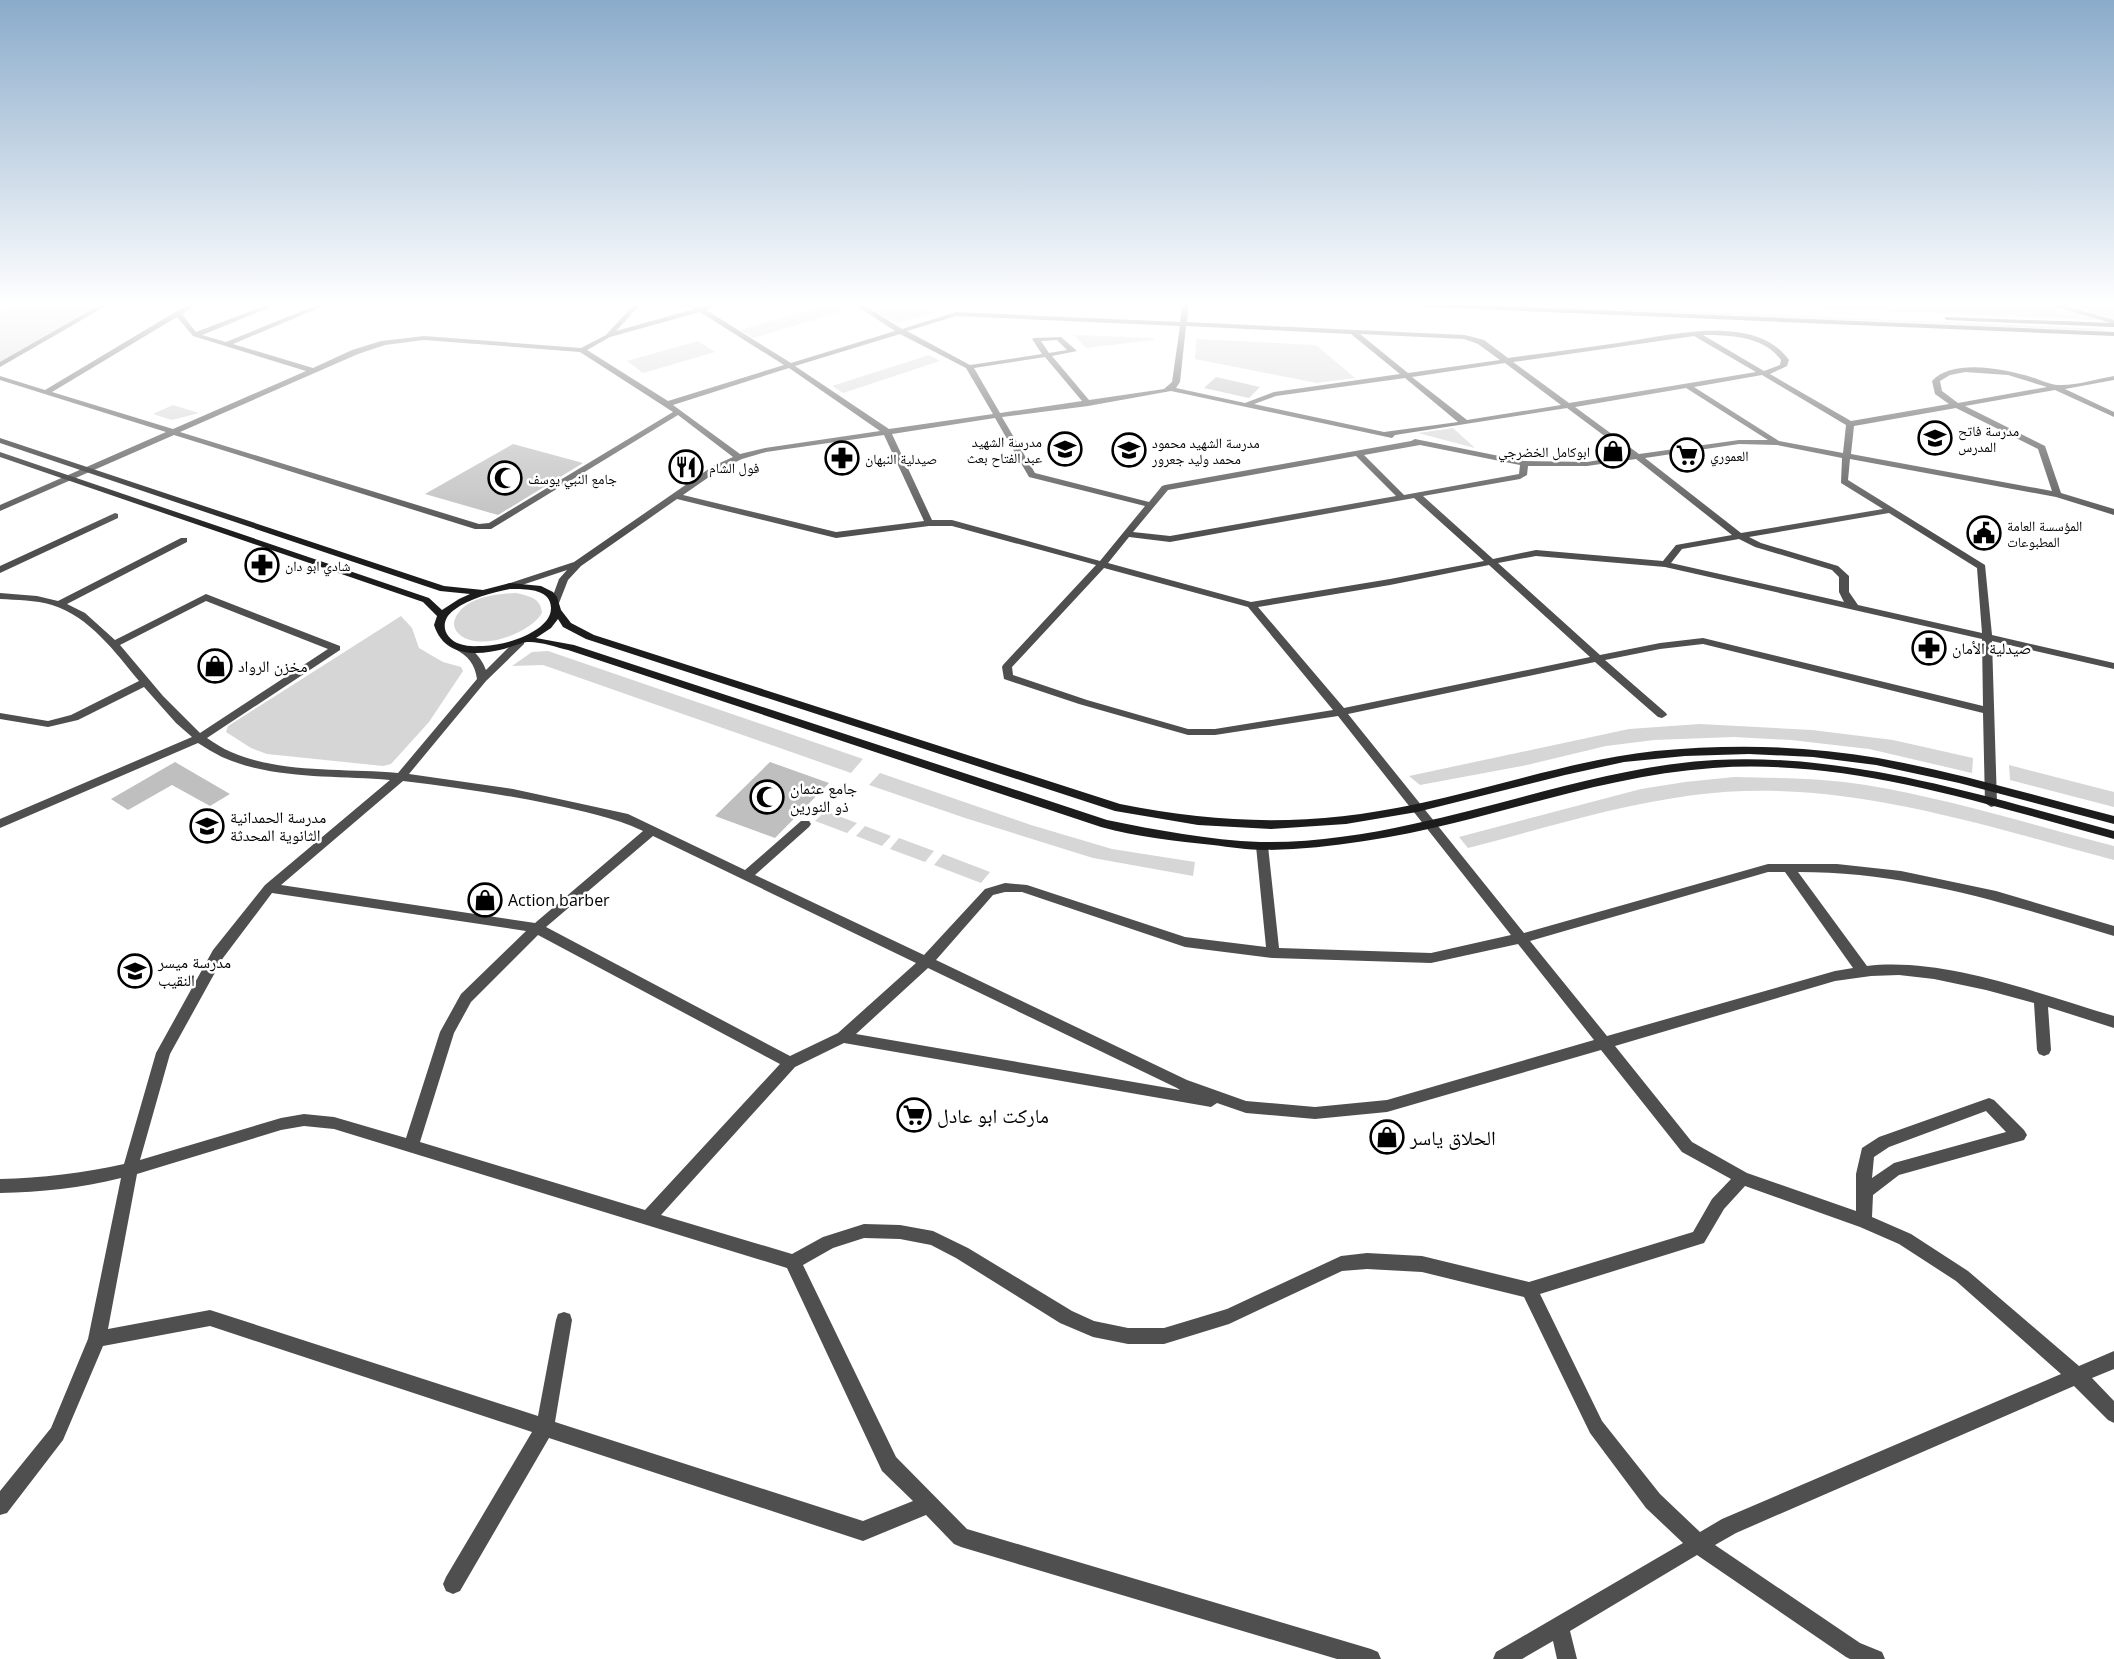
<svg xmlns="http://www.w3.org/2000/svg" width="2114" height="1659" font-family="'Open Sans','Noto Naskh Arabic',sans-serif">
<rect width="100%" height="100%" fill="#fff"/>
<path fill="#d6d6d6" d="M16,302h90l-106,61v-53z
M1426,302h56l622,27 -1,2z
M1671,302h443v19z
M831,303l14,8 -92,27 -13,-8z
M872,309l68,2 -43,12z
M1074,335l79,3 1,2 -68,8z
M1196,339l120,6 39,33 -38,5 -122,-24z
M698,341l17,11 -72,21 -16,-12z
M929,355l11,6 -97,32 -11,-7z
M173,405l26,8 -27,7 -19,-6z
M1453,428l22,20 -57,-15z
M516,593c13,3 25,5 26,20 -12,21 -67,41 -85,19 -3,-4 -4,-9 -2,-13 9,-22 41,-25 61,-26z
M401,616l11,12 7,20 24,14 18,5 2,4 -34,51 -38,42 -8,2 -116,-12 -16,-6 -25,-16 2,-6z
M548,651l315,108 -12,14 -308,-108 -31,1 20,-14z
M1700,724l112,6 81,10 80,18 -1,15 -103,-24 -78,-9 -57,-3 -80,3 -48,6 -79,19 -107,20 -11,-9 220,-47z
M2009,765l105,27v15l-104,-27z
M880,773l151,52 81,24 83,13 -2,14 -100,-18 -128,-40 -96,-33z
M1734,777c44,1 88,1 132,8 84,14 166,40 248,61v14c-136,-36 -277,-84 -420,-65 -77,10 -152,34 -226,53l-9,-11 182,-48 44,-7z
M825,811l32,12 -10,10 -32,-12z
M865,826l26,10 -9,10 -26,-10z
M899,838l35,13 -9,11 -35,-13z
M943,854l47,18 -9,11 -47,-18z"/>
<path fill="#bfbfbf" d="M1216,377l44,10 -11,11 -45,-10z
M513,444l70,19 -85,52 -73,-21z
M175,762l55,32 -20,12 -38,-21 -44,25 -17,-11z
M770,762l59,21 -54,55 -60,-22z"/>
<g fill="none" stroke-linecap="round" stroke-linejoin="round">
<path fill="#4f4f4f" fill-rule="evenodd" d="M105,302h8l-113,65v-5z
M192,302h8l-18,12 14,18 78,-30h9l-81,33 24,7 98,-40h9l-100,42 80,24 39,-18 29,-9 43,-5 157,12 25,-13 30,-33h7l-27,29 78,-22 -17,-7c8,0 15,4 23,5 9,0 20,-5 29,-5l-23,8 85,53 104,-32 -44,-29h8l43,27 54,-17 224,10 3,-20h6l-2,20 278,13 19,5 24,18c37,-5 74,-10 110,-15 49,-7 137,-31 171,17l-2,6 -17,8 81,47 98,-17 -14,-10 -3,-13c20,-23 74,-12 99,-4 8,2 19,8 27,8 17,1 39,-6 56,-9v4l-49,9 49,23v5l-59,-27 -90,16 80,40 16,47 53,16v6l-58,-18 -206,-38 -2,21 137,85 7,70 122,28v6l-122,-28 5,162 -2,3 -4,1 -6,-4 -2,-90 -280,-69 -43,5 -55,11 61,53 1,2 -5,3 -4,-1 -63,-55 -247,52 176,219 244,-69h69l64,7 95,20 118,35v10c-106,-32 -204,-64 -316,-64l69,94c78,-9 172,28 247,50v12l-66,-21 3,43 -2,4 -5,2 -5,-2 -2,-4 -3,-47 -48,-13 -52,-11 -35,-4 -28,1 -36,5 -220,65 77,96 55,31 109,38v-37l6,-26 17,-11 110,-39 5,2 30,30 3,5 -3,5 -125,35 -26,20 -1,22 39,17 57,37 111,95 35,-15v18l-22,9 22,23v22l-6,-3 -34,-34 -338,147 -21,12 145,98 22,9 3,7h-35l-4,-2 -149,-102 -127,76 7,28h-20l-4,-18 -31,18h-29l3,-7 187,-109 -37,-35 -56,-75 -66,-136 -102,-25 -55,-3 -25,2 -113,53 -65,20h-36l-35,-7 -33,-14 -104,-65 -25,-13 -31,-6 -36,-1 -31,10 -30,17 93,192 71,72 404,120 7,3 3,7h-44l-376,-112 -7,-3 -28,-29 -63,26 -314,-103 -89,153 -7,3 -7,-3 -3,-7 3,-7 86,-145 -322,-106 -107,20 -40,94 -56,73 -7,2v-24l51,-63 37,-89 33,-161c-40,10 -80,14 -121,15v-14c42,-1 83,-6 124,-15l32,-111 57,-103 52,-65 125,-105c-55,-5 -116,0 -168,-23 -8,-4 -16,-9 -24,-14l-198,85v-9l192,-82 -16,-14 -32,-36 -66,33 -30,7 -48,-8v-6l48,8 23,-6 68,-34c-24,-29 -49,-64 -87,-76 -17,-5 -35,-5 -52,-6v-6l37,3 21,5 123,-63h6v4l-120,62 18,9 30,27 91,-46 134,52v4l-133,88c8,5 16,11 24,14 52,22 112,16 167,21l79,-94c-2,-15 -9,-23 -22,-30v-4c15,-2 26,12 31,25l30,-30h8v4l-38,37 -77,93 104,15 115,25 117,56 56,-49h8l2,3 -2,3 -54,48 169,80 61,-66 20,-6 22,2 158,52 81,10 -10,-101 6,-4 6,4 11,102 152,5 80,-18 -173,-219 -123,19h-27l-109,-31 -75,-25 -2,-12 1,-2 93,-100 -144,-39h-23l-93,12 -159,-39 -96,67 -13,14 -9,23h-6l-2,-2 8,-22 8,-9 -54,18h-6v-4l67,-22 139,-96 20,-9 -55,-42 -187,114h-16l-301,-94 -174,76v-6l166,-73 -166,-52v-4l45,14zM700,312l84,53 -116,36 -81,-51 23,-13zM956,316l224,10 -8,56 -8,7 -75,11 -37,-44 25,-5 -16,-14 -27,1 -2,1 10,15 -72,11 -63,-34zM177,317l16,19 113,35 -133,58 -121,-37zM1186,326l165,8 49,40 -126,18 -29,11 -69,-15 4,-6zM900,334l66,34 27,46 -104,15 -94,-63zM1360,334l104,5 14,5 22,16 -92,13zM1703,335c26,0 61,1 78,25l-1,5 -16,6zM1694,336l62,36 -187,31 -56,-41zM424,340l156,12 93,60 -184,111 -10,1 -299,-92 178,-78 27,-9zM1057,340l10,10 -18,3 -8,-12zM1045,357l37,44 -82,12 -26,-45zM1505,363l56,42 -94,15 -55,-43zM789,368l91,63 -115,17 -25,6 -67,-49zM1965,372l43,3 39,12 -89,16 -16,-12 -2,-10 10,-6zM1762,375l84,50 -3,28 -64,-12 -85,-54zM1405,378l53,44 -74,10 -130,-28 22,-8zM1686,388l82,52h-29l-100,14 -64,-47zM1171,391l221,47 3,-3 172,-27 63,47 -43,7 -63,-1 -109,-22 -4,2 -246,44 -3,1 -13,16 -114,-29 -33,-56 86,-11zM1956,408l82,41 14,42 -201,-37 3,-28zM995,418l34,59 116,29 -45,55 -148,-41h-20l-40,-86zM884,435l40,86 -88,11 -153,-37 36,-25 23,-11 24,-7zM1739,444l38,1 65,13 -1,25 42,26 -142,24 -96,-75zM1420,445l100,20 -1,9 -115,21 -40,-40zM1356,456l40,40 -226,40 -37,-4 35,-42zM1636,459l96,76 -56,10 -13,16 -127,-11 -43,9 -70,-63 97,-17 7,-4 1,-9h59zM1414,498l70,63 -94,18 -139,23 -143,-39 21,-26 41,5zM1889,513l88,55 5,65 -124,-28 -9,-13v-16l-11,-10 -77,-23 -12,-6zM1739,539l16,8 77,23 7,7v15l5,10 -173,-39 11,-14zM1536,556l129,11 317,72 1,67 -280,-68 -43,5 -60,12 -102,-92zM1489,565l101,92 -246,51 -86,-101 132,-22zM1104,568l144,39 85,103 -118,19h-27l-101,-29 -74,-25 -1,-8zM206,601l122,48 -128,84 -37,-37 -43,-51zM403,781c49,6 99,13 147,23 32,7 63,13 93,27l-108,92 -254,-38zM653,836l263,127 -78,70 -48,23 -244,-129zM1768,872h17l68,96 -18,3 -228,65 -77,-95zM1005,892h17l163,55 88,11 158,5 87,-19 76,96 -207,60 -72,7 -69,-6 -59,-21 -251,-120 57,-65zM272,893l254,38 -65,63 -21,38 -34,106 -72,-21 -30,-3 -23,4 -141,42 30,-106 53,-96zM538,935l242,129 -135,146 -225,-68 34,-109 17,-31zM928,968l249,120 3,2 -324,-56zM844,1043l367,64 6,-4 29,10 69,6 72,-7 214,-62 81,102 49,27 -19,20 -19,33 -164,50 -107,-26 -55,-3 -26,3 -114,53 -63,19h-36l-34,-7 -22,-10 -104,-63 -35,-17 -33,-6 -36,-1 -41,13 -31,17 -131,-39 134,-148zM1986,1111l20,21 -112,31 -22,15 2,-21 15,-10zM304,1126l30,3 453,139 95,203 31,30 -50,20 -308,-99 17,-102 -2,-6 -6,-2 -6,2 -2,6 -18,96 -328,-106 -102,19 29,-155 144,-44zM1745,1186l115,41 39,17 57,37 105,93 -339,145 -22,13 -40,-38 -58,-73 -62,-127 164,-51 20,-34z
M2041,302h10l63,18v4z
M115,513l3,1v4l-118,55v-7z"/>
<path fill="#1c1c1c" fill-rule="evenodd" d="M0,302h4l-4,2z
M1358,302h49l707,30v4l-753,-32z
M1945,317l169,6v4l-167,-7 -2,-1z
M0,438l444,148 39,4 27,-7 31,3 12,6 4,5 4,13 10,13 23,12 526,169c105,21 193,22 297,0 80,-17 157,-44 238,-53 74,-7 149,-6 223,7 79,14 157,38 236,58v8l-155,-41 -83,-18 -63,-8 -64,-3 -64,2 -61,6 -59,13 -148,37 -71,12 -75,5 -73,-4 -83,-14 -529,-172 -23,-12 -5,-8 -7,9 -15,10 38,7 533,175c49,10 102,20 153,22 50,1 104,-7 153,-18 100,-21 199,-58 302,-64 137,-7 269,36 399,71v8c-130,-35 -265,-81 -401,-71 -89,6 -173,34 -259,55 -61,15 -125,26 -189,27 -17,0 -35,-3 -52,-5 -37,-4 -76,-8 -112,-18l-533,-177c-12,-3 -29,-9 -41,-8 -7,1 -16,5 -23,7 -27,7 -60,8 -70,-24l3,-9 -14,-14 -423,-145v-5l429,146 13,12 17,-11 11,-5 -30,-3 -440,-148zM510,589c14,0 41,-1 41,19 0,8 -5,14 -11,19 -16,12 -38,18 -57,19 -7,0 -15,1 -23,-2 -17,-6 -21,-23 -6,-34 16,-12 37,-17 56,-21z"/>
</g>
<linearGradient id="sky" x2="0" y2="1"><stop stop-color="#8aabca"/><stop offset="0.57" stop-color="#fff"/><stop offset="1" stop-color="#fff" stop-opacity="0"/></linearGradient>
<rect width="2114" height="534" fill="url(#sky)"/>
<defs>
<g id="school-ring" transform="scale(1.725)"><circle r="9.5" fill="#fff" stroke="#000" stroke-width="1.5"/><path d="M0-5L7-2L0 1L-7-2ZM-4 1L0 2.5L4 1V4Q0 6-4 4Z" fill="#000"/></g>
<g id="shop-ring" transform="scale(1.725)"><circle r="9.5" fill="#fff" stroke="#000" stroke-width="1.5"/><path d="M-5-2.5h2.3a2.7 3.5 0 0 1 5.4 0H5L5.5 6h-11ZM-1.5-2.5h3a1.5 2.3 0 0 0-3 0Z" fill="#000"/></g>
<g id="supermarket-ring" transform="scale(1.725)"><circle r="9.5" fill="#fff" stroke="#000" stroke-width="1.5"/><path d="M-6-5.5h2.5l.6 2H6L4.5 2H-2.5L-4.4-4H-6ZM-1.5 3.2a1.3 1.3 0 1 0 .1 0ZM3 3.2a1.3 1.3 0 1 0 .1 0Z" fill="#000"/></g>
<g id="pharmacy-ring" transform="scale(1.725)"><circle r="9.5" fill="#fff" stroke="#000" stroke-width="1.5"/><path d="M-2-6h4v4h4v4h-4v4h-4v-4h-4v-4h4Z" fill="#000"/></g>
<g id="restaurant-ring" transform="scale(1.725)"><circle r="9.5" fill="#fff" stroke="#000" stroke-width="1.5"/><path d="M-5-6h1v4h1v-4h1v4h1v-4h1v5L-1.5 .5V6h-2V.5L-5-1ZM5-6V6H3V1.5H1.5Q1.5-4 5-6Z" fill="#000"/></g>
<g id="mosque-ring" transform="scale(1.725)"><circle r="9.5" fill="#fff" stroke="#000" stroke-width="1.5"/><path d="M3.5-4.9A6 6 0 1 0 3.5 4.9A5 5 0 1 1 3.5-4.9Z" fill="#000"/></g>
<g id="civic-ring" transform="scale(1.725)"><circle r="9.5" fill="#fff" stroke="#000" stroke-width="1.5"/><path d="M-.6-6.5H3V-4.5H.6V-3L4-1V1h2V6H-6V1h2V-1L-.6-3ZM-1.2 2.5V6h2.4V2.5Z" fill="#000"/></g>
</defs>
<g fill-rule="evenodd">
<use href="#school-ring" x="1935" y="438"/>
<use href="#school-ring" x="1065" y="449"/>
<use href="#school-ring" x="1129" y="450"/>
<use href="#shop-ring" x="1613" y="451"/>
<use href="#supermarket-ring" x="1687" y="455"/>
<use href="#pharmacy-ring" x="842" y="458"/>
<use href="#restaurant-ring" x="686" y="467"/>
<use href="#mosque-ring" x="505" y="478"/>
<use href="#civic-ring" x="1984" y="533"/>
<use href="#pharmacy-ring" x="262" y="565"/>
<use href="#pharmacy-ring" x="1929" y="648"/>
<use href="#shop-ring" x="215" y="666"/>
<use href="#mosque-ring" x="767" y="797"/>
<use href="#school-ring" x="207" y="826"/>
<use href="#shop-ring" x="485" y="900"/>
<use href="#school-ring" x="135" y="971"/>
<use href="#supermarket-ring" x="914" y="1115"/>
<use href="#shop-ring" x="1387" y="1137"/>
</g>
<g text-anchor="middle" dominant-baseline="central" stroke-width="5" stroke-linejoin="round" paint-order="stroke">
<g font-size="14" fill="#000" stroke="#fff" text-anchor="start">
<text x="1958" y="430">مدرسة فاتح<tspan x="1958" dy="16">المدرس</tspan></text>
<text x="1042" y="441" text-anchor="end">مدرسة الشهيد<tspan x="1042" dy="16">عبد الفتاح بعث</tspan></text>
<text x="1152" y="442">مدرسة الشهيد محمود<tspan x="1152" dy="16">محمد وليد جعرور</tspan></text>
<text x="1590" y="451" text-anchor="end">ابوكامل الخضرجي</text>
<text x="1710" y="455">العموري</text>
<text x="865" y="458">صيدلية النبهان</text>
<text x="709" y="467">فول الشام</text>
<text x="528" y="478">جامع النبي يوسف</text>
<text x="2007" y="525">المؤسسة العامة<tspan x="2007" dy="16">المطبوعات</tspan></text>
<text x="285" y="565">شادي ابو دان</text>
</g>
<g font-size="16" fill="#000" stroke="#fff" text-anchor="start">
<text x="1952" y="648">صيدلية الأمان</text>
<text x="238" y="666">مخزن الرواد</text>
<text x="790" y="788">جامع عثمان<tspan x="790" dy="18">ذو النورين</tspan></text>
<text x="230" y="817">مدرسة الحمدانية<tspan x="230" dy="18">الثانوية المحدثة</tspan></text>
<text x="508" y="900">Action barber</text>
<text x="158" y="962">مدرسة ميسر<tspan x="158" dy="18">النقيب</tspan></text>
</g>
<g font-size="20" fill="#000" stroke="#fff" text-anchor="start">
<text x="937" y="1115">ماركت ابو عادل</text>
<text x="1410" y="1137">الحلاق ياسر</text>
</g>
</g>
</svg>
